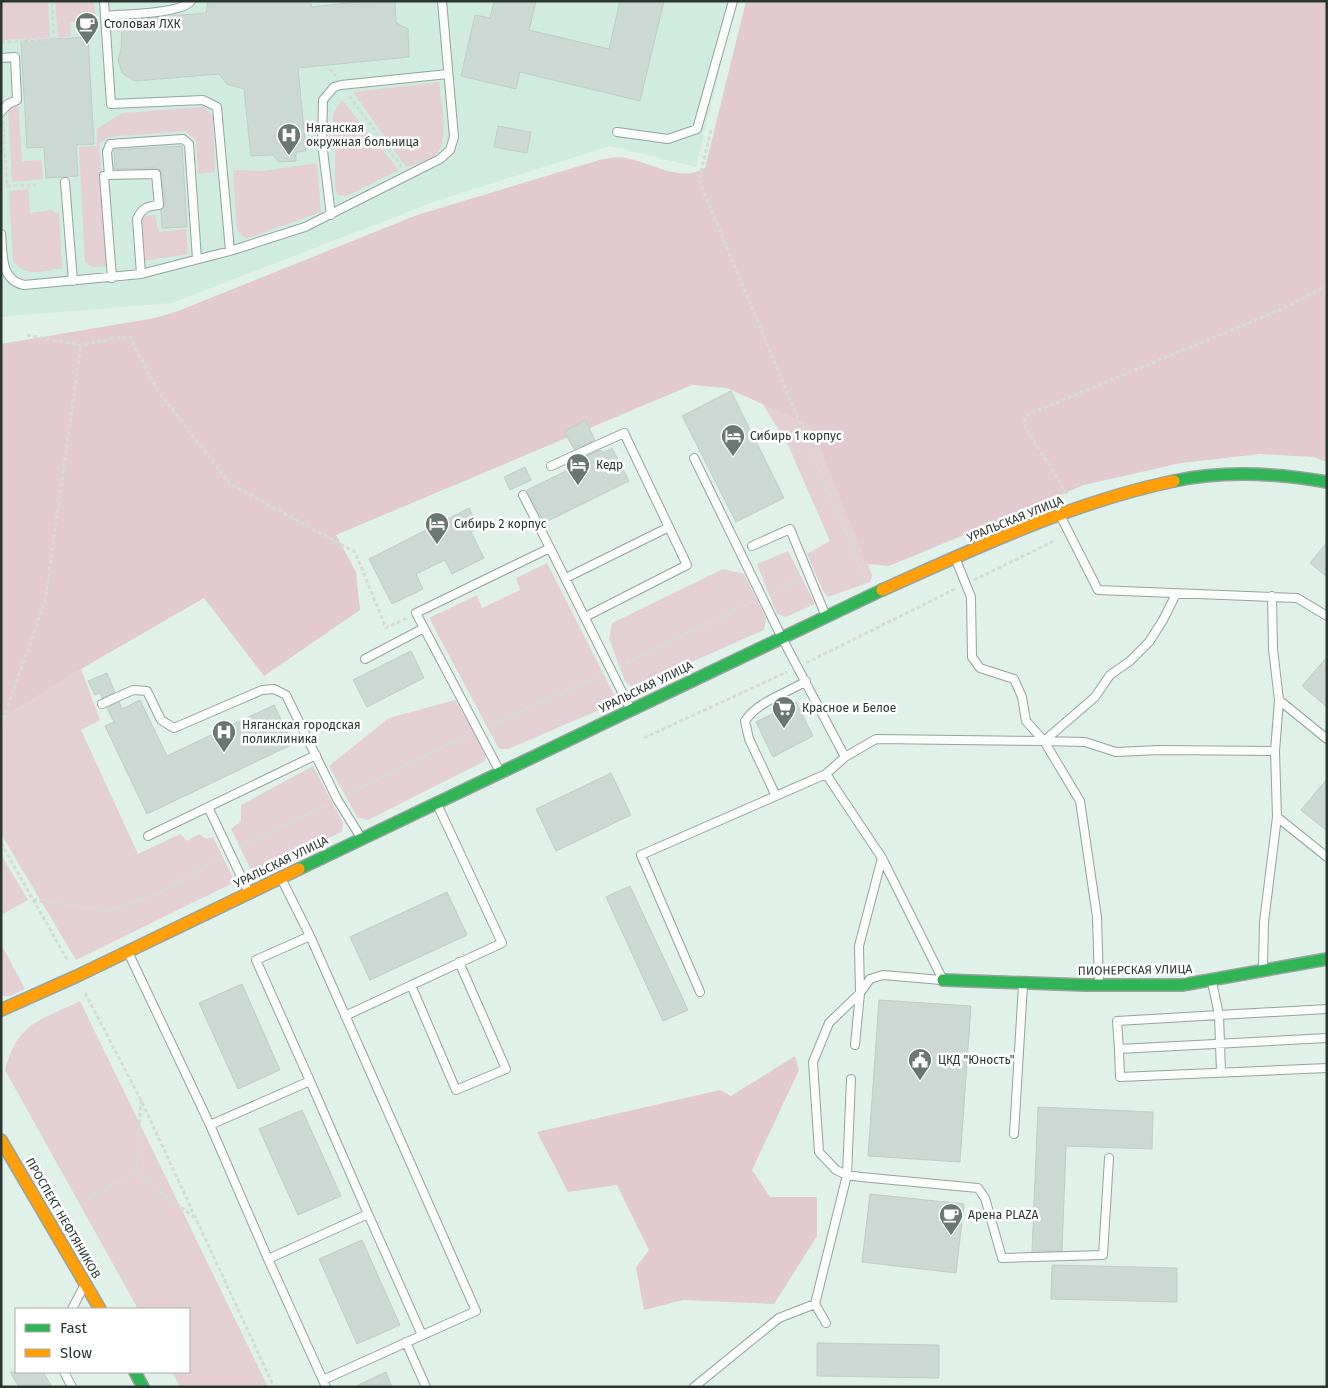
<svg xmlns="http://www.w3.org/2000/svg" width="1328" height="1388" font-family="'Fira Sans',sans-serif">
<rect width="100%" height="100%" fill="#e0f1ea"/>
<path fill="#d0ebdf" d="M1,1h735l-40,166 -86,-21 -171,54 -267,103 -171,14z"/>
<path fill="#e4cfd5" d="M1,1h47l2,37 -48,2z
M55,1h39l2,20 -26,1 1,14 -13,2z
M439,82c2,18 11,61 -4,73 -7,6 -20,9 -29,12l-53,-75z
M342,100l30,37h-41l3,-25z
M18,102l4,59 19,-1 2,19 -31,3 -4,-73z
M204,107l9,9 2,56 -17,2 -2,-34 -11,-9 -77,6 -9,7 10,122 -17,1 -7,-5 -6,-115 18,-1v-17l25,-16z
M335,147l46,1 18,22 -52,26 -10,-1 -2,-10z
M317,163l4,49 -75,27 -9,-9 -4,-60 31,1z
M28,189l2,24 21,-3 8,4 3,54c-19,3 -36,10 -49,-7l-4,-70z
M155,215l4,17 27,-3 2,25 -46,7 -3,-44z
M762,403l49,23 61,149 -2,7 -42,15 -5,-6 -16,-37 23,-13 -42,-96z
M788,551l27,53 -29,13 -9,-3 -20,-50z
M547,563l68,134 -4,8 -103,44h-9l-70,-131 48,-23 5,13 38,-18 -4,-12z
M723,569l21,5 22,44 -2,12 -127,56h-7l-5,-5 -16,-42 3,-16z
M81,669l19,51 -19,10 57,124 42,-20 7,7 12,-7 7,5 7,-2 22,45 -159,78 -75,-126v-115z
M455,700l31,52 -1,9 -117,59 -11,-3 -28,-51 60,-48z
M313,766l30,57 -1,9 -90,40 -21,-43 10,-8v-16z
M1,854l27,46 -27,15z
M1,944l24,45 -15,7h-9z
M80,1001l188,386h-88l-8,-15h17v-63h-51l-133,-239c13,-48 34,-49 75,-69z"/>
<path fill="#e2cad0" d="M746,1h581v461l-14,-5 -53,-3 -79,9 -97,22 -195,81 -22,-2 -56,-138 -84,-38 -35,-3 -356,150 20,37 4,38 -96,66 -60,-78 -123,71 -80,50v-375l154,-26 23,-7 239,-96 186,-56c7,-1 16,-2 23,-1 26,5 55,25 79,10z
M795,1056l4,14 -47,100 18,27h47v39l-43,68 -91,-4 -39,10 -8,-43 13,-17 -32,-65 -49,7 -31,-60 183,-42 11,6z"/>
<path fill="#cbd8d3" stroke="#c0cdc7" d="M208,1h102l2,6 44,-5 39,-1 1,22 12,6 1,28 -111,11 8,83 -10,1v9l-17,1 -6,-7 -22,1 -7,-67 -17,-5 -8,-10 -84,7 -13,-8 -4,-13 3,-10 1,-30 84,-7z
M494,1h42l-7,29 80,19 11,-48h44l-24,100 -120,-29 -4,17 -55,-13 14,-61 15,3z
M88,37l6,107 -18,1 2,31 -32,2 -2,-31 -17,1 -6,-107z
M498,126l33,6 -4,21 -33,-6z
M182,146l5,81 -25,1 -1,-18 4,-6 -4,-33 -5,-3 -41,1 -1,-19z
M731,391l53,107 -48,24 -54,-106z
M585,420l10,20 -21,9 -10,-17z
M612,448l17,33 -85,42 -17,-33 55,-27 -2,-4 21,-9 2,3z
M525,467l6,13 -21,10 -6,-13z
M469,508l10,20 -8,4 13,26 -32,16 -7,-14 -29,14 7,15 -31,15 -23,-45z
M1327,542v35l-17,-14z
M411,651l13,27 -57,29 -14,-27z
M1327,657v50l-25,-21z
M107,673l8,19 -13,6 -2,-5 -5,2 -7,-14z
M140,700l27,56 107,-51 19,39 -146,70 -42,-88 9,-4 -7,-14 12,-6 3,7z
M796,702l17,34 -40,21 -17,-35z
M611,773l20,42 -75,36 -20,-42z
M1327,779v52l-26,-21z
M630,886l58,124 -25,11 -57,-124z
M447,892l20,43 -97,45 -20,-43z
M242,984l38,86 -42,19 -39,-86z
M879,1000l92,6 -11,156 -92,-6z
M1038,1107l115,5 -1,37 -86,-3 -4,105h-30z
M302,1110l39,86 -43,19 -39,-86z
M870,1194l94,10 -8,69 -94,-11z
M362,1240l38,85 -43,19 -38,-85z
M1052,1265l125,3v34l-126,-3z
M817,1343l122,2v33l-122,-2z
M10,1372h33l9,15h-33z
M386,1372l6,15h-38z"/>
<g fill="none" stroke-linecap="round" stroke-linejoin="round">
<g stroke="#96a39e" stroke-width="10">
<path id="lane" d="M104,1l7,103 92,-4 14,7 13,144
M105,16c18,-2 76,-2 86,-15
M1,58l14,-1 2,43 -9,4 -7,8
M617,132l51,7 29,-10 36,-128
M109,175l-2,-23 3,-8 73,-5 6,5 8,115
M65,182l8,99
M331,215l-9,-72 1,-43 11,-13 7,-2 107,-11
M1,234c2,20 -1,46 23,51l117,-11 89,-23 75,-24 135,-68 10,-9 4,-13 -12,-136
M112,278l-8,-102 5,-1 47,-1 3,31c-12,1 -17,3 -22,14l4,55
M694,458l87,178 64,121
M551,466l73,-33 63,132 -102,52
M523,495l27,53
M1061,517l37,73 199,8 30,18
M752,546l38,-17 35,85
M956,560l15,37 1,60 8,11 34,11 8,18 4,24 18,20 41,1 31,10 44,-2 115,1
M566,578l103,-51
M365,659l59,-31
M1279,700l48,39
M102,704l31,-14 14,1 14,29 13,8 88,-38 12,-1 12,6 51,104 23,37
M1044,741l36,60 17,116 2,67
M499,770l-83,-157 134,-65 80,160
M826,774l56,84 60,120
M776,796l-27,-57 -4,-18c13,-20 41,-27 61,-40
M208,807l40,84
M1277,817l50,40
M148,836l168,-81
M282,880l28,56
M128,952l82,173
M1263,967l1,-45 13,-105 -2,-66 4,-51 -6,-51 -1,-53
M941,980l-58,-5 -13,4 -10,14 -31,30 -16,39 6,90 17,18 11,5 14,2 117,11 7,10 17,60 101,-3 6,-97
M1212,982l7,33 108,-6
M411,985l45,105 50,-21 -47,-107
M700,992l-59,-137 185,-81 19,-17 31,-18 168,2 51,-44 15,-22 20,-14 19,-19 14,-22 13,-26
M345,1016l157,-73 -65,-139
M1327,1038l-208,11 1,28 207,-9
M855,1045l5,-52 -1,-47 23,-88
M1119,1049l-2,-28 102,-6 2,57
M310,1081l-54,-121 54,-24 166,375 -153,69
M1014,1134l9,-149
M268,1259l-58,-134 100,-44 58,133
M72,1309l11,-21
M826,1323l-11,-19 32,-129 4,-96
M406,1342l20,45
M64,1372l8,15
M326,1387l-58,-128 100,-45 54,121
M694,1387l85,-69 36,-14"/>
</g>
<g stroke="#96a39e" stroke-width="14">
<path id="fast" d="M1174,481c51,-11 102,-8 153,1
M299,869l583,-279
M943,980l142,5h97l145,-26
M135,1372l8,15"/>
</g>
<g stroke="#96a39e" stroke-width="14">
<path id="slow" d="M882,590c94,-42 191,-88 292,-109
M1,1010l76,-34 222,-107
M1,1140l99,169"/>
</g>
<path stroke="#d5dad8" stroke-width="3" stroke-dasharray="4 2.5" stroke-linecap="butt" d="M1,42l53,-3 -2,-38
M330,69l6,7
M349,96l53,71
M3,121l4,65 29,-1
M711,130l-12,51 166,398
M333,143h51
M27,335l54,10 48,-9 29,55 72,93 125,68 31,76 21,-10
M1067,494l-44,-71 6,-9 253,-105 45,-23
M974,580l82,-40
M771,593l28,-14
M806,663l149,-74
M621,666l131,-64
M1,725l44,-124 36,-256
M489,726l113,-51
M644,738l143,-66
M347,794l122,-59
M1,843l67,118
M239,847l89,-43
M33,900l77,11 48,-18 63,-36
M85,993l56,107 133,287
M141,1100l-5,73 58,44
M81,1202l55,-29"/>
<use href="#lane" stroke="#fafdfc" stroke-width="8"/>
<use href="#fast" stroke="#30b455" stroke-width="11"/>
<use href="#slow" stroke="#ff9f0a" stroke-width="11"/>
</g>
<defs>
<g id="cafe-pin" transform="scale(1.25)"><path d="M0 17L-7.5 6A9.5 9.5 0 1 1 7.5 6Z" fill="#6a7772" stroke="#fff"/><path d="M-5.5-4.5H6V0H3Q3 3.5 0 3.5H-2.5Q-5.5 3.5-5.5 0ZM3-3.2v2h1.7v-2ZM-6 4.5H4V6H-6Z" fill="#fff"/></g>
<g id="hospital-pin" transform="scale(1.25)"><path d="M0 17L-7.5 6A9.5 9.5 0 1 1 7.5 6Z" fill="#6a7772" stroke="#fff"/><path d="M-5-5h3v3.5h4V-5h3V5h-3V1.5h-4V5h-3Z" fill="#fff"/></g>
<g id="hotel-pin" transform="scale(1.25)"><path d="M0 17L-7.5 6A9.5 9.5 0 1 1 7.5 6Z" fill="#6a7772" stroke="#fff"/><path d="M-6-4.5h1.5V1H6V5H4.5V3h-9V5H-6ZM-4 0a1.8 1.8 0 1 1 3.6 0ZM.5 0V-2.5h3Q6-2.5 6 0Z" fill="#fff"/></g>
<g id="supermarket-pin" transform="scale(1.25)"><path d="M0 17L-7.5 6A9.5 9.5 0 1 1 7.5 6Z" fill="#6a7772" stroke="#fff"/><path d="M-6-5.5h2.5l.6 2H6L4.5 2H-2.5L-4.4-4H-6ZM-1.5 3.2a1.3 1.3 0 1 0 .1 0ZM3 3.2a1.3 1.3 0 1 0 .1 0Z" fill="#fff"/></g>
<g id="civic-pin" transform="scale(1.25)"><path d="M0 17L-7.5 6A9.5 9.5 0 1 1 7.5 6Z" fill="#6a7772" stroke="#fff"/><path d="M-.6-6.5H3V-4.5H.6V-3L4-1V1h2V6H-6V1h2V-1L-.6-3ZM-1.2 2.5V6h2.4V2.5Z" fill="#fff"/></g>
</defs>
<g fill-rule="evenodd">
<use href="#cafe-pin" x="87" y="24"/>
<use href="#hospital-pin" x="289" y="135"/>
<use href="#hotel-pin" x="733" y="436"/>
<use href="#hotel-pin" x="578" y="465"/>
<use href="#hotel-pin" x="437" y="524"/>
<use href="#supermarket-pin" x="784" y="708"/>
<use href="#hospital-pin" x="224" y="732"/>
<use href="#civic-pin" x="920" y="1060"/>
<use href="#cafe-pin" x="951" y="1215"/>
</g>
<g text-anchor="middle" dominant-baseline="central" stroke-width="5" stroke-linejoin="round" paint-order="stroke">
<g font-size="12" fill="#2a3631" stroke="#fff" text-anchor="start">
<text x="104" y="24">Столовая ЛХК</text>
<text x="306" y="128">Няганская<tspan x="306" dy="14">окружная больница</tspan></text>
<text x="750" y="436">Сибирь 1 корпус</text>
<text x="596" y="465">Кедр</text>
<text x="454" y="524">Сибирь 2 корпус</text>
<text x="802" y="708">Красное и Белое</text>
<text x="242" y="725">Няганская городская<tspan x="242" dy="14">поликлиника</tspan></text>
<text x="938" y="1060">ЦКД "Юность"</text>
<text x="968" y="1215">Арена PLAZA</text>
</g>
<g font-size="12" fill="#2a3631" stroke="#fff">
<text transform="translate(1015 519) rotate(-22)">УРАЛЬСКАЯ УЛИЦА</text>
<text transform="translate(646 687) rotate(-26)">УРАЛЬСКАЯ УЛИЦА</text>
<text transform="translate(281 862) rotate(-26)">УРАЛЬСКАЯ УЛИЦА</text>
<text transform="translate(1135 970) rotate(-1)">ПИОНЕРСКАЯ УЛИЦА</text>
<text transform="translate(63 1218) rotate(60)">ПРОСПЕКТ НЕФТЯНИКОВ</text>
</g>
</g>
<rect width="1328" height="1388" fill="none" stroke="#2a3631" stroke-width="5"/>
<rect x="15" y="1308" width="175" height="65" fill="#ffffff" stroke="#aaafad"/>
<rect x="25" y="1324" width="25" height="8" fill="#30b455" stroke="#aaafad"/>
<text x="60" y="1333" font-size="15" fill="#2a3631">Fast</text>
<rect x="25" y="1349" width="25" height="8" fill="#ff9f0a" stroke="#aaafad"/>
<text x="60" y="1358" font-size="15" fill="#2a3631">Slow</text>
</svg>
